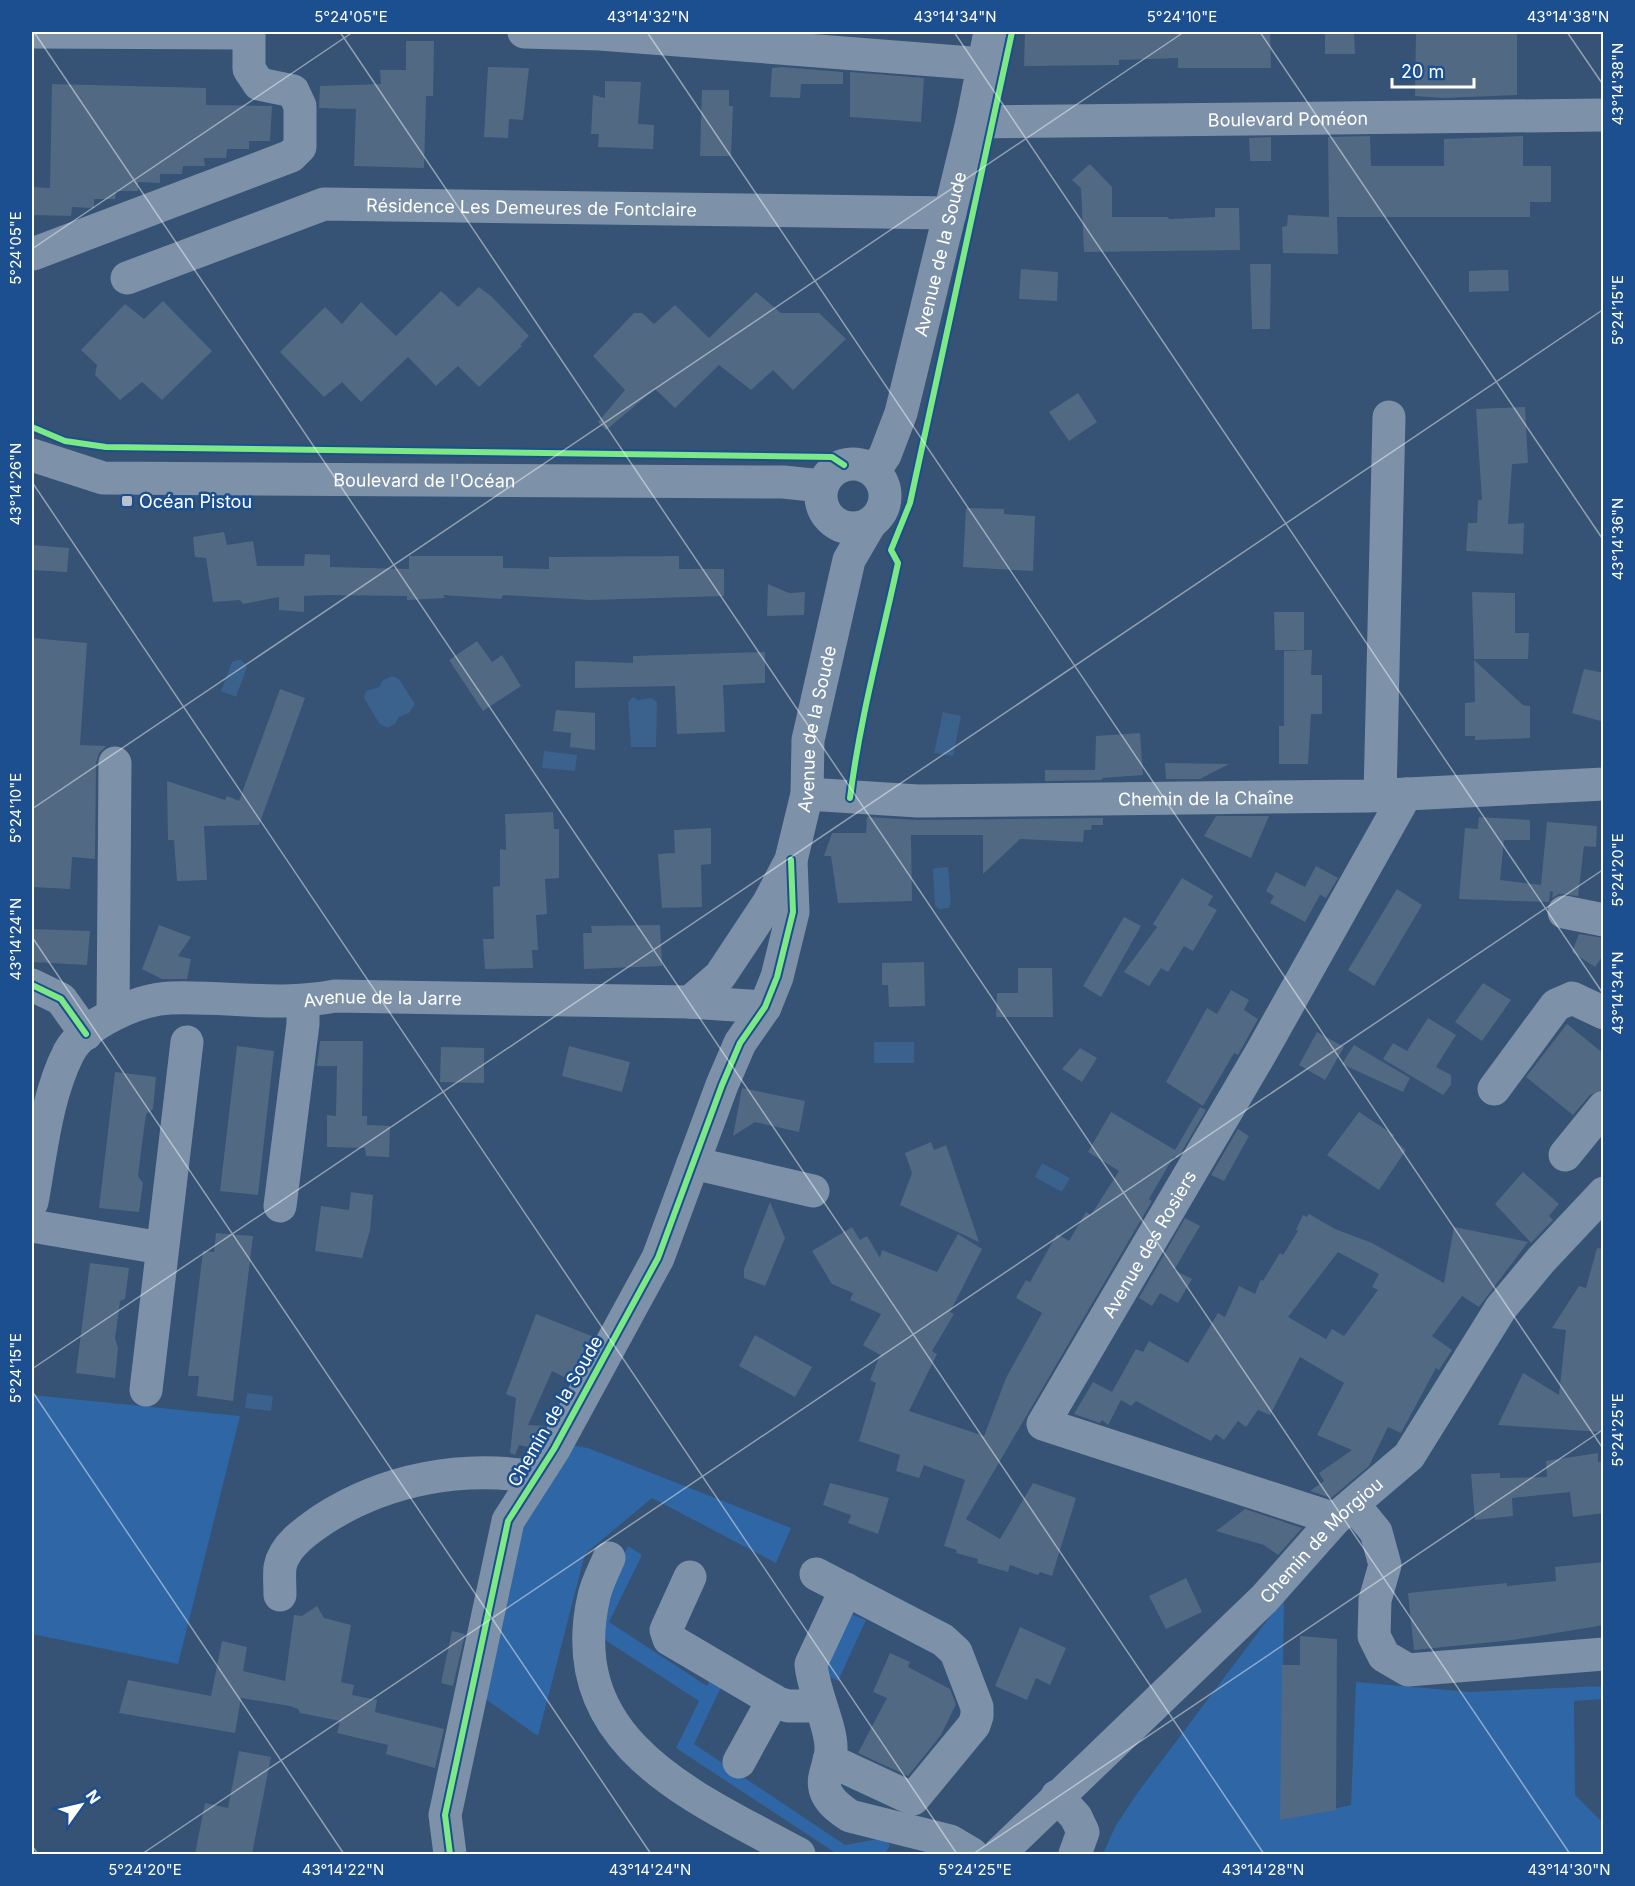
<svg xmlns="http://www.w3.org/2000/svg" width="1635" height="1886" font-family="Inter,sans-serif">
<rect width="100%" height="100%" fill="#365274"/>
<path fill="#2f66a5" d="M32,1395l208,21 -62,248 -146,-30z
M570,1445l18,3 203,80 -15,35 -124,-65 -67,56 -47,182 -57,-40 37,-169z
M628,1546l14,9 -33,67 98,64 4,-9 12,6 -29,61 151,101 38,-7 7,7 -5,9h-48l-161,-106 23,-47 -100,-65 -3,-21z
M1284,1598l-3,222 70,-15 5,-123 115,10 132,-6v13l-29,2 1,94 27,27 1,32h-500l12,-27 23,-35z
M841,1610l25,10 -28,61 -22,-11z"/>
<path fill="#3b618d" d="M237,660h5l5,7 -11,30 -15,-6 11,-29z
M392,676l7,3 16,25 -6,9 -10,4 -4,7 -8,4 -8,-5 -15,-25 2,-7 13,-4 4,-7z
M633,697l5,3 13,-2 6,4 -1,45h-25l-3,-45z
M943,712l18,4 -8,40 -19,-3z
M544,751l33,4 -2,16 -33,-3z
M948,867l3,36 -2,5 -10,1 -4,-4 -2,-35 2,-2z
M874,1042h40v21h-40z
M1042,1163l28,15 -8,14 -27,-15z
M247,1393l26,3 -2,15 -26,-3z"/>
<path fill="#526984" fill-rule="evenodd" d="M1025,32h245l1,36h-93v-10l-59,2v5l-95,1z
M1325,32h29l1,22h-30z
M1416,32h101v63l-74,3 -28,-2z
M406,41h28l-1,55h-7l-2,72 -70,-2 2,-57 -37,-1 1,-22 61,-2 -1,-14h26z
M488,67l41,1 -6,52 -14,-1 -1,19 -24,-1z
M781,67l62,5v12h-42l-1,14 -30,-1 2,-29z
M850,72l74,6 -3,44 -71,-5z
M605,81l36,1 -3,42 16,1 -1,24 -55,-2 1,-13h-8l2,-39 12,3z
M52,84l154,4v17l66,1 -2,35h-21v8h-22l-1,9h-22l1,8h-22l-1,8h-22v9l-22,-1v9h-22l-1,8h-21v9l-22,-1 -1,9 -39,-1v-28l18,1z
M702,90h27v16h4l-2,50h-31z
M1370,136l1,30h73v-27l79,-3v30h28v36h-21v15h-193l1,37 -55,-1 -1,-26 5,-1 1,-11 41,2 -1,-80z
M1271,137v24h-21l-1,-23z
M1090,164l22,23v30h56l1,2 46,-2v-9h24l1,42 -156,2 -3,-64 -9,-8z
M1250,264h21l-1,65h-18z
M1021,269l37,3 -1,29 -38,-2z
M1493,270h15l1,21 -40,1v-21z
M479,287l13,10 37,39 -9,9 2,1 -43,41 -21,-21 -22,20 -28,-29 -47,45 -19,-20 -18,15 -44,-45 45,-45 17,17 19,-22 35,34 45,-45 17,16z
M756,292l25,21h38l27,26 -53,51 -20,-20 -22,20 -32,-25 -44,43 -20,-19 -49,41 -8,-8 27,-32 -32,-34 41,-43h8l12,11 21,-19 34,33z
M163,301l49,50 -50,49 -20,-18 -22,18 -25,-25 2,-10 -16,-15 44,-46 19,15z
M1078,393l19,29 -28,19 -20,-29z
M1525,407l3,56 -16,1 -4,60 16,-1 -1,31 -57,-3 2,-28h9l1,-23h4l-6,-91z
M966,508l38,1v5l31,2 -2,55 -70,-4z
M224,532l3,13 26,-4 4,25h47l1,-12 25,1v12l79,2v-13h94v12l46,1v-12l130,-1v13h45v27l-134,4 -87,-5 -2,4 -58,-4 2,3 -38,2v-4l-79,-1 -24,1v16l-25,-2v-13l-36,7 -3,-4 -27,2 -7,-44 -11,-1 -2,-20z
M32,545l37,3 -2,24 -35,-2z
M768,584l21,9 16,-1 -1,23 -37,1z
M1472,592l43,1v40h14l-1,26h-54z
M1274,612h30v38h-29z
M32,638l55,5 -7,102 26,1 -7,7 -3,10 -1,96 -23,-2 -2,32 -38,-2z
M477,641l15,21 10,-7 19,31 -38,25 -34,-51z
M1312,650l-1,25h11v39h-11l-3,50h-29v-38h5v-75z
M765,652v31l-42,2 2,47 -48,2 -2,-48 -100,2v-26l2,-1 56,2v-7z
M1474,660l49,45 7,1v32l-55,2v-4h-10v-33l10,-1z
M1584,669l20,4v49l-32,-9z
M280,689l25,9 -46,127 -55,1 3,54 -30,1 -3,-41h-6l-1,-59 58,19 2,-4 12,5z
M556,710l39,3v37l-25,-3 1,-14 -18,-2z
M1140,733l3,42 -41,3v2l-57,1v-11h50l1,-34z
M1165,763l64,1 -29,15h-34z
M553,812l1,17h5v49l-14,1 2,35 -11,1 2,35h-6l1,18 -48,1 -2,-30h11l-1,-52 7,-1v-37l6,1 -1,-36z
M1216,816h53l-18,42 -47,-22z
M867,817l51,3 185,-2v7h-11l-1,5h-7l-1,12 -63,-3 -37,35v-39h-72l1,66 -74,2 -7,-47h-7l8,-23h34z
M1479,817l51,3v20h-26l-4,40 41,5 6,-63 50,4 -1,21 -12,-1 -6,50 -19,-2 -7,4 1,-6 -3,-1 -1,11 -90,-3 6,-71 13,1z
M711,828v36l-10,1 1,42 -40,1 -4,-54 17,-1 -1,-23z
M1316,866l22,12 -12,20 -12,-7 6,4 -15,27 -35,-19 4,-7 -8,-5 10,-19 29,15z
M1182,878l31,18 -5,9 9,5 -24,41 -9,-5 -16,26 -7,-4 -12,18 -25,-14 33,-45 -4,-3z
M1397,889l25,16 -48,81 -26,-16z
M1124,917l17,9 -40,71 -18,-11z
M159,925l32,12 -13,19 13,3 -4,20h-25l-20,-10z
M660,925l2,41 -78,3 -1,-36h9l-1,-7z
M32,929l58,2 -3,34 -55,-3z
M1579,934l25,4v16l-9,13 -23,-15z
M924,962l1,44 -36,1 -1,-22h-6v-22z
M1018,968h34l1,49h-57l1,-24h21z
M1483,983l28,17 -29,41 -27,-19z
M1231,990l18,10 -5,10 14,9 -20,36 -4,-2 -31,53 -37,-24 41,-74 10,6z
M1428,1018l28,17 -20,32 15,8v10l-8,10 -60,-36 10,-16 14,8z
M1567,1024l37,30v35l-14,6 -17,20 -47,-38z
M1317,1032l27,15 -19,33 -26,-15z
M320,1041h43l-1,75h5v9l23,1 -1,31 -23,-1 -1,-8 -38,-1v-32l9,1 1,-50h-20z
M1354,1045l56,33 -7,14 -61,-28z
M237,1046l37,5 -16,144 -38,-4z
M569,1046l61,16 -8,30 -60,-16z
M441,1047l43,1v35l-44,-1z
M1080,1048l17,10 -15,24 -20,-13z
M115,1072l41,5 -3,32 -7,5 -5,38 -3,24 5,7 -4,29 -40,-4z
M742,1088l63,13 -6,31 -44,-10 -22,14z
M1200,1107l6,3 -28,48 -4,-2 -25,43 3,2 -186,318 34,20 33,-56 43,15 -24,78 -12,-4 -2,3 -28,-10 -2,7 -31,-9 1,-4 -22,-6 1,-3 -13,-4 21,-66 -41,-15 -5,13 -23,-7 4,-16 -41,-14 17,-58 -6,-3 10,-25 -17,-10 18,-31 -31,-14 3,-7 -21,-9 -20,-33 40,-24 8,13 7,-4 13,22 2,-8 55,22 21,-38 24,15 -32,63 4,2 -22,37 5,3 -28,57 75,25 22,-58 36,-65 -26,-15 10,-18 4,2 27,-48 12,7 17,-29 5,3 28,-44 -31,-19 23,-40 64,38z
M1359,1112l35,23 -2,3 14,12 -27,40 -52,-35z
M1238,1129l11,7 -25,45 -13,-6z
M931,1142l3,8 12,-5 33,97 -79,-37 12,-32 -7,-20z
M1523,1172l36,32 -10,12 4,4 -22,23 -36,-39z
M351,1192l22,3 -3,35 -8,28 -47,-7 6,-45 28,4z
M770,1202l15,36 -20,48 -21,-8v-9z
M1309,1214l26,15 37,14 72,40 10,-56 74,15 -49,65 -17,-11 -30,40 20,14 -13,20 -3,-2 -35,65 -13,-6 -19,39 -38,32 -21,-7 14,-10 -5,-8 33,-23 -35,-15 27,-52 -44,-26 -30,58 -12,-5 -12,17 -8,-6 -14,19 -8,-6 -5,7 -75,-40 -5,5 -10,-6 -13,25 -6,-5 -2,3 -26,-9 19,-32 19,10 24,-43 7,3 6,-11 39,22 30,-50 7,4 14,-31 16,8 6,-15 2,2 17,-28 3,2 15,-24 -2,-1 7,-15 4,2zM1338,1252l41,22 -7,13 6,3 -34,46 -12,-7 -6,10 -38,-22z
M1185,1218l15,8 -26,44 18,9 -14,24 -18,-10 -8,13 -13,-8z
M216,1233l37,3 -20,165 -36,-5 2,-20h-11l15,-125 11,1z
M1597,1248l7,1v157l-3,26 -103,-7 25,-52 36,22 7,-65 -14,-2 27,-42 7,2z
M90,1263l39,5 -4,31 -5,2 -3,23 -2,14 3,10 -3,30 -39,-5z
M536,1314l58,23 -24,43 -18,-9 -24,54 17,1 -12,22 -14,-3 -4,10 -5,-2 6,-55 -10,-4z
M755,1335l57,32 -17,30 -56,-31z
M1598,1453v9l6,-1v52l-31,4 -3,-25 -58,6 1,18 -38,4 -4,-46 29,-1v5l47,-1 -1,-16z
M830,1483l59,15 -11,36 -30,-11 3,-8 -28,-10z
M1245,1509l57,19 -24,27 -14,-10 -48,-14z
M1604,1562v63l-91,15 -99,10 -6,-57 99,-10v3l49,-5 -1,-14z
M1186,1578l16,34 -36,17 -17,-33z
M317,1606l7,12 27,7 -10,57 13,3 -2,10 25,5 -2,12 69,17 -9,39 -49,-14 2,-9 -51,-12 3,-12 -40,-8 -2,-4 -8,-3 -49,-8 -6,35 -116,-20 9,-33 83,16 11,-55 25,6 -4,24 42,10 9,-66 8,1z
M1020,1627l46,21 -16,37 -14,-7 -9,22 -32,-14z
M452,1631l13,3 -12,52 -12,-3z
M1300,1636l37,3 -1,171 -56,10 2,-155h18z
M890,1653l20,9 -2,5 42,22 6,15 -15,31 -33,41 -50,-23 29,-55 -14,-6z
M239,1751l32,6 -19,97h-57l10,-51 23,5z"/>
<g fill="none" stroke-linecap="round" stroke-linejoin="round">
<g stroke="#7d92a8" stroke-width="33">
<path d="M32,32l216,1"/>
<path d="M524,32l76,2 384,30"/>
<path id="s1" d="M972,122l632,-7"/>
<path d="M33,254l258,-98 9,-9v-41l-7,-15 -34,-7 -10,-15v-37"/>
<path id="s2" d="M127,278l197,-74 626,9"/>
<path id="s3" d="M32,455l71,23 680,4 39,4"/>
<circle cx="853" cy="496" r="32"/>
<path id="s4" d="M874,471l11,-16 16,-42 71,-291 18,-90"/>
<path id="s5" d="M807,794l111,7 450,-5 236,-12"/>
<path d="M1380,796l9,-379"/>
<path d="M1564,912l40,8"/>
<path d="M32,985l29,14 25,35"/>
<path id="s6" d="M690,1002l30,-26 49,-74 22,-42 16,-66 1,-54 41,-180 21,-36"/>
<path d="M113,1014l2,-251"/>
<path d="M1494,1089l62,-84 16,-7 32,15"/>
<path d="M1565,1155l39,-48"/>
<path d="M693,1163l120,28"/>
<path id="s7" d="M32,1202c9,-48 14,-105 37,-150 16,-29 70,-53 102,-54 56,-2 108,9 164,-2l355,6 75,5"/>
<path d="M280,1206l23,-182v-22"/>
<path d="M32,1226l129,22"/>
<path d="M146,1390l41,-348"/>
<path d="M1353,1504l23,28 9,33 -10,35 -1,36 10,20 24,14 196,-16"/>
<path id="s8" d="M1335,1519l-292,-95 219,-373 144,-257"/>
<path d="M609,1558c-5,12 -12,25 -15,38 -34,148 101,201 205,258"/>
<path d="M816,1574l127,66 13,12 21,55v9l-3,9 -61,74 -84,-39"/>
<path d="M690,1577l-24,53 3,9 109,64 10,3h32"/>
<path d="M846,1589l-35,75c2,27 21,64 20,85 0,17 -12,29 -4,45 5,10 14,16 23,22l100,25 22,13"/>
<path d="M280,1595c0,-9 -1,-19 0,-28 4,-21 26,-36 42,-47 63,-41 139,-55 214,-43"/>
<path d="M739,1762l34,-62"/>
<path d="M1057,1796l19,21 7,15 -8,22"/>
<path d="M450,1854l-5,-39 63,-294 46,-72 104,-191 64,-173 18,-42 25,-36 12,-30 16,-65 -2,-52"/>
<path id="s9" d="M999,1854l265,-255 71,-80 74,-63 92,-148 40,-48 63,-67"/>
</g>
<g stroke="#1b4f8f" stroke-width="10">
<path id="cycleway" d="M32,427l33,14 41,6 726,10 12,8
M850,798c10,-80 31,-156 48,-235l-7,-13 19,-47 102,-471
M32,985l29,14 25,35
M450,1854l-5,-39 63,-294 46,-72 104,-191 64,-173 18,-42 25,-36 12,-30 16,-65 -2,-52"/>
</g>
<use href="#cycleway" stroke="#7ce984" stroke-width="6"/>
</g>
<path fill="none" stroke="#fff" stroke-width="1.5" stroke-opacity="0.45" d="M34,32l1230,1822M340,32l1230,1822M647,32l957,1418M954,32l650,963M1260,32l344,509M1567,32l37,54M32,249l321,-217M32,482l925,1372M32,809l1152,-777M32,937l619,917M32,1369l1572,-1060M32,1391l312,463M32,1846l6,8M142,1854l1462,-985M973,1854l631,-425"/>
<rect fill="#b9c2ce" stroke="#1b4f8f" stroke-width="2" x="121" y="495" width="12" height="12" rx="3"/>
<g text-anchor="middle" dominant-baseline="central" stroke-width="5" stroke-linejoin="round" paint-order="stroke">
<g font-size="18" fill="#fff" stroke="#1b4f8f">
<text stroke="none"><textPath href="#s1" startOffset="316">Boulevard Poméon</textPath></text>
<text stroke="none"><textPath href="#s2" startOffset="418">Résidence Les Demeures de Fontclaire</textPath></text>
<text stroke="none"><textPath href="#s4" startOffset="228">Avenue de la Soude</textPath></text>
<text stroke="none"><textPath href="#s3" startOffset="396">Boulevard de l'Océan</textPath></text>
<text stroke="none"><textPath href="#s6" startOffset="310">Avenue de la Soude</textPath></text>
<text stroke="none"><textPath href="#s5" startOffset="399">Chemin de la Chaîne</textPath></text>
<text stroke="none"><textPath href="#s7" startOffset="486">Avenue de la Jarre</textPath></text>
<text stroke="none"><textPath href="#s8" startOffset="516">Avenue des Rosiers</textPath></text>
<text transform="translate(555 1411) rotate(-60)">Chemin de la Soude</text>
<text stroke="none"><textPath href="#s9" startOffset="450">Chemin de Morgiou</textPath></text>
</g>
<g font-size="18" fill="#fff" stroke="#1b4f8f" text-anchor="start">
<text x="139" y="501">Océan Pistou</text>
</g>
</g>
<rect width="1635" height="1886" fill="none" stroke="#1b4f8f" stroke-width="66"/>
<g transform="translate(81 1805) rotate(56)" stroke="#1b4f8f" stroke-width="4.5" paint-order="stroke">
<path d="M0-4.5L10 22L0 15L-10 22Z" fill="#ffffff"/>
<text y="-9" font-size="16" font-weight="bold" text-anchor="middle" fill="#ffffff">N</text>
</g>
<path d="M1392 78v9h82v-9" fill="none" stroke="#ffffff" stroke-width="3"/>
<text x="1401" y="78" font-size="18" fill="#ffffff" stroke="#1b4f8f" stroke-width="4.5" paint-order="stroke">20 m</text>
<rect x="33" y="33" width="1569" height="1820" fill="none" stroke="#fff" stroke-width="2"/>
<g font-size="15" text-anchor="middle" fill="#fff">
<text x="351" y="22">5°24'05"E</text>
<text x="648" y="22">43°14'32"N</text>
<text x="955" y="22">43°14'34"N</text>
<text x="1182" y="22">5°24'10"E</text>
<text x="1568" y="22">43°14'38"N</text>
<text transform="translate(1618 84) rotate(-90)" y="5">43°14'38"N</text>
<text transform="translate(16 248) rotate(-90)" y="5">5°24'05"E</text>
<text transform="translate(1618 310) rotate(-90)" y="5">5°24'15"E</text>
<text transform="translate(16 484) rotate(-90)" y="5">43°14'26"N</text>
<text transform="translate(1618 539) rotate(-90)" y="5">43°14'36"N</text>
<text transform="translate(16 808) rotate(-90)" y="5">5°24'10"E</text>
<text transform="translate(1618 870) rotate(-90)" y="5">5°24'20"E</text>
<text transform="translate(16 939) rotate(-90)" y="5">43°14'24"N</text>
<text transform="translate(1618 993) rotate(-90)" y="5">43°14'34"N</text>
<text transform="translate(16 1368) rotate(-90)" y="5">5°24'15"E</text>
<text transform="translate(1618 1430) rotate(-90)" y="5">5°24'25"E</text>
<text x="145" y="1875">5°24'20"E</text>
<text x="343" y="1875">43°14'22"N</text>
<text x="650" y="1875">43°14'24"N</text>
<text x="975" y="1875">5°24'25"E</text>
<text x="1263" y="1875">43°14'28"N</text>
<text x="1569" y="1875">43°14'30"N</text>
</g>
</svg>
